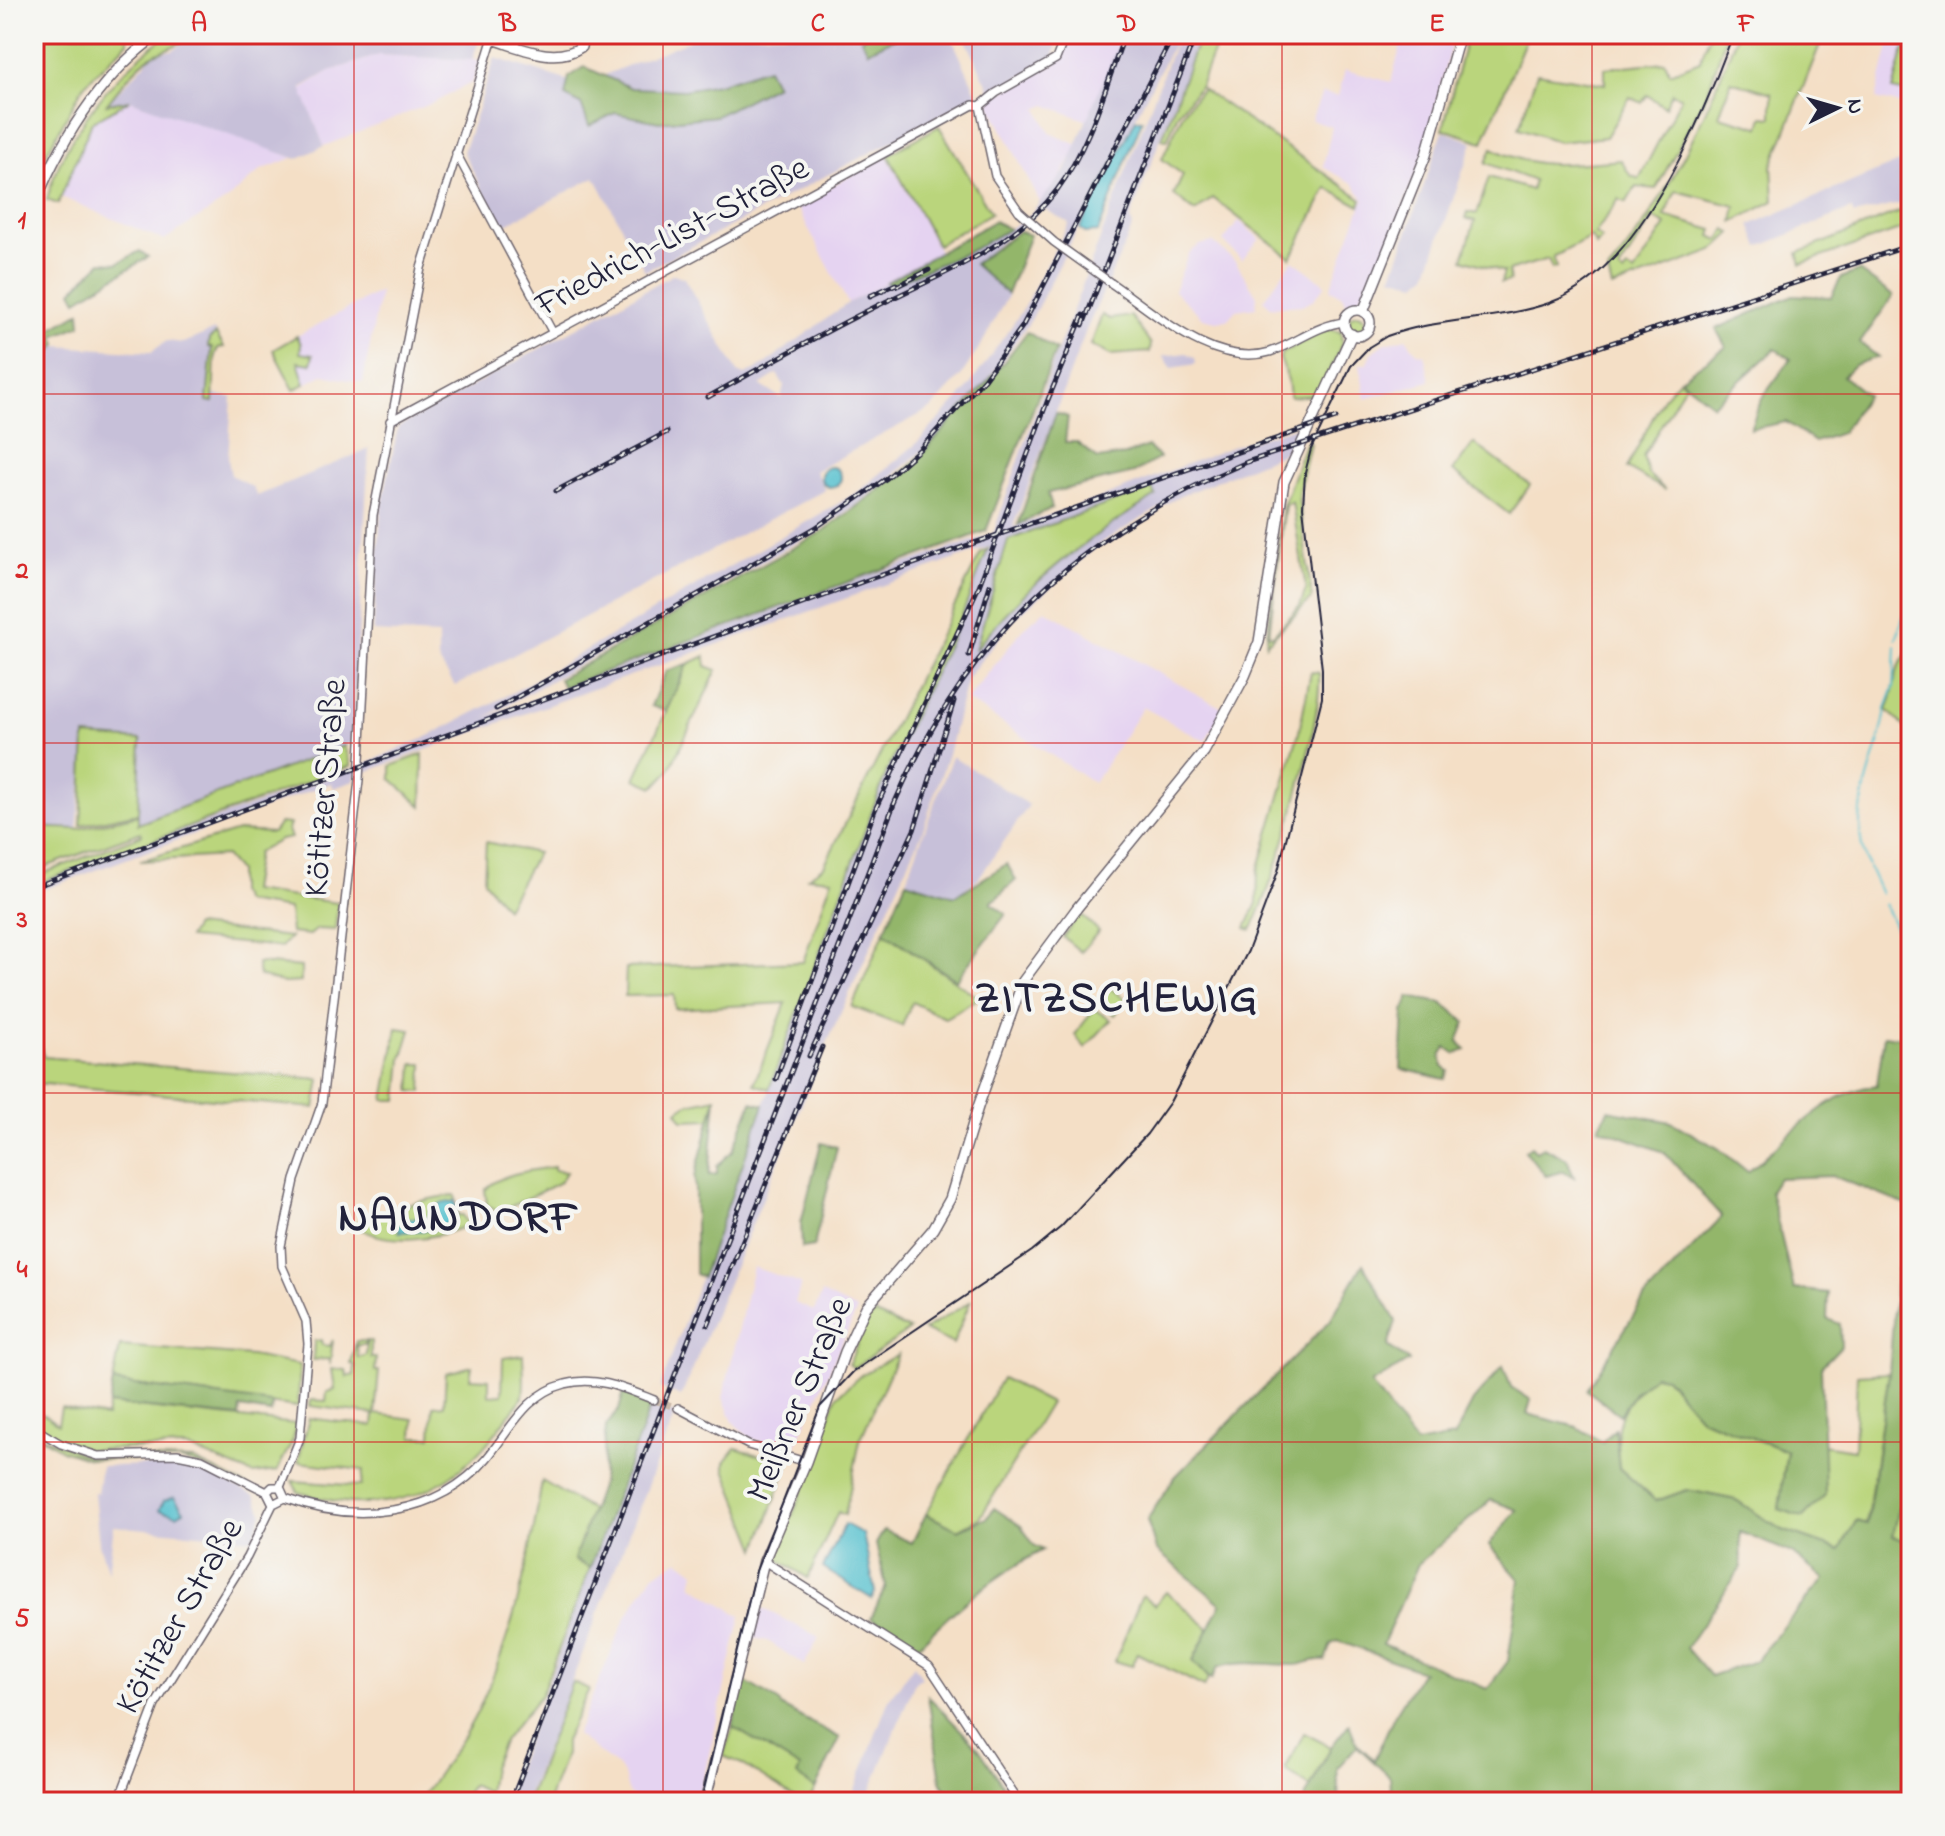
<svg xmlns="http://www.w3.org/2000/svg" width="1945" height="1836" font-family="'Indie Flower',sans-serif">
<rect width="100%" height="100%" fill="#f6f6f2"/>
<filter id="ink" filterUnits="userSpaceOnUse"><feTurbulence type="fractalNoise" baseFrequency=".0125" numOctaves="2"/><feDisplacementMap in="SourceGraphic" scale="16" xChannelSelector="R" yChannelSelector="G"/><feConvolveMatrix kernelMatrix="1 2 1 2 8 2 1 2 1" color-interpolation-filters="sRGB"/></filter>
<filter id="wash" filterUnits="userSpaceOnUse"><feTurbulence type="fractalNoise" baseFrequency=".006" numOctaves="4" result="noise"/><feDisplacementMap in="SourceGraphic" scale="32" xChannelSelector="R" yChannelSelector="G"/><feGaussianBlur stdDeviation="1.8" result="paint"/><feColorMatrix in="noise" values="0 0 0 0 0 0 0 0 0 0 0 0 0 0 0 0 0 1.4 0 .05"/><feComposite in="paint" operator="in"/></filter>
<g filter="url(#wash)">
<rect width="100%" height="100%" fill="#f4dfc6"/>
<path fill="#e5d3f1" d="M1069,34h53l-34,87 -42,-16 -8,4 12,24 28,12 -24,44 -13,15 -52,-101 5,-7 59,-31 10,-13z
M1376,34h78l-30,118 -45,116h-4l-16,32 -11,7 -6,-12 -12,-6 34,-90 -11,-16 -30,-16 9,-40 -21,-7 11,-27 16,3 7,-26 46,12 11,-41z
M1892,34h19v73l-35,-8z
M379,55l101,5 -7,22 -38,20 -111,44 -23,-57 29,-18z
M130,100l120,40 43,18 -32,12 -34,30 -63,40 -103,-43 31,-75z
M887,156l53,97 -92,50 -52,-98z
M1239,221l21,18 -18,21 -19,-19z
M1213,242l22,19 22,35 -1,11 -20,3 -9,10 -11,1 -13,-3 -29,-27 15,-38 11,-8z
M1293,260l33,25 -14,16 -9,4 -32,2 -8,-7z
M380,291l-17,92 -40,-8 -18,9 -7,-15 3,-25 -4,-8z
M1406,338l11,15 7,1 6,27 -65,18 -5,-35h7l4,-11 15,-10z
M1045,610l179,99 -19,32 -62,-34 -49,76 -127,-83 54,-69z
M753,1267l48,17 -6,19 19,8 8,-18 35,17 -63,139 -43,-10 -17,-16 -11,-25z
M679,1560l16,12 -3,13 49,31 -43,186h-55l-14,-8 -5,-19 -8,-10 -40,-30 50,-118 27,-42z
M756,1598l5,2 -1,7 59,30 -15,28 -36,-24 -14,-3 -3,11 -6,-2z"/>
<path fill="#c7c0d9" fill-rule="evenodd" d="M197,34h284l-9,26 -93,-5 -49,16 -29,17 23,58 -27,13 -167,-59 -24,5 49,-52 18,-3z
M705,34h245l28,62 -333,175 -50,-94 -94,50 -38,-75 32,-94 97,30 15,-14z
M963,34h98l-9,27 -61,31z
M1122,34h78l-70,185 3,7 -46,102 -74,199 85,-28 138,-54 69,-21 -15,26 -112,47 -76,45 -88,77 -47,59 -19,76 -26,79 -98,217 -143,347 -21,-9 227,-617 73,-151 29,-73 -507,182 -127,47 -1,5 -20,7 -3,-5 -297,110v-8l318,-116 73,-31 94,-49 339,-197 58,-48 49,-52 55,-78 49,-91 -26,-15 -68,55 33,32 -24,45 -23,36 -29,32 -117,63 10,19 -370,196 -17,-26v-25l-65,-3 8,-122 17,-83 276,-153 10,4 54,94 7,3 17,-9 86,-63 39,-21 2,3 81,-34 57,-33 39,-48zM1177,37l-122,320 -62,177 -117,39 -390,144 336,-189 41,-28 77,-64 34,-37 57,-79zM777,374l7,11 -3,13 -21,-13zM1152,489l3,7 -49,30 -76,61 -54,61 32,-108z
M1443,131l30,11 -46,132 -10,9 -25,-7z
M1911,157v44l-57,14 -3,-6 -92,38 -9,-22z
M214,330l10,17 -6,1 -3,7 -2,40 19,2 -4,63 3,15 21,12 5,9 112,-47 -17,294 -215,81 4,-84 -55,-3 -9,92 -43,-2v-478l6,-4 111,7 16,-11 17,2z
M1186,353l9,5 1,6 -24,4 -9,-12z
M952,756l77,49 -51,74 -23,17 -49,-15z
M651,1404l24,10 -150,388h-21z
M179,1465l28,7 48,24 7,17 -9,26 -139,-13 -6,46 -9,-28 -5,-51h3l4,-27z
M914,1665l8,12 -7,5 -49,120 -15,-2 38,-101z"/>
<path fill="#bad57b" stroke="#6e7c5b" stroke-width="2" fill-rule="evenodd" d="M34,34h94v8l-44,43 -50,91z
M170,34h27c-14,9 -26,13 -40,19 -19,8 -37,35 -50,51l23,-4 -38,22 -34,82 -11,-4c14,-61 71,-133 123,-166z
M1200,34h20l-20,52 -22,27 -11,27 -5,-1z
M1467,34h61l-45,108 -40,-13z
M1710,34l16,1 -18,57 -52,97 -20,-2 -10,16 -7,-4 -24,35 7,5 -6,7 -5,-9 -38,20 4,10 -5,2 -4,-10 -40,12 2,10 -9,2 3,-11 -41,-13 12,-38 -9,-3 2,-6 9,2 12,-37 42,13 3,-9 -48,-18 6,-15c43,23 83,16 129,12l9,15 9,4 42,-81 -9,-5 -7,14 -18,-12 -5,8 -12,-6 -24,40 -47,5 -40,-14 18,-55 68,11v-16l60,-6 5,11 30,-12z
M1737,34l56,4 1,-4h30l-52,132 2,35 -41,21 3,-16 -60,-15 -12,25 49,14 -2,6 8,4 7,-10 6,3 -19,18 -101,37 -4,-16c58,-69 98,-155 129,-238zM1731,81l41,12v24l-9,-1 -3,11 -41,-11zM1653,218l13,7 -32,48 -7,-4 -4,5 -4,-4z
M1904,49l7,2v43l-18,-4z
M1202,89l160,110 -2,7 -33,-18 -36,70 -78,-60 -18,14 -21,-17 9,-20 -21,-16 22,-48z
M939,126l52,87 -54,32 -49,-90z
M1911,207v19l-110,38 -3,-11z
M1348 323a9 9 0 1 1 18 0a9 9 0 1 1-18 0Z
M1102,315l8,4 21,-3 20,28 -1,8 -40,3 -19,-10z
M1327,329l14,3 1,11 -22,52 -30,2 -2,-17 -8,-22 2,-5z
M216,334l8,13 -6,1 -3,7 -2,47 -6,-1 5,-53 -4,-1 1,-8z
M297,336l4,8 -1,9 13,2 -2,9 -13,-2 7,22 -11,6 -21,-40z
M1680,379l5,6 -42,71 5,18 17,16 -38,-22 36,-70z
M1310,442l-12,54 14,102 -46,46 17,-138 22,-62zM1292,502l14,87 -6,17 -27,29h-4l16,-130z
M1474,443l56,42 -21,29 -56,-43z
M1152,488l4,8c-69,42 -132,89 -181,154l33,-110z
M988,549l-28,71 -73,151 -118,318 -15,-5 32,-81 -111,6 -1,-14 -49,1 1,-28 177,-6 29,-83 -24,-2 16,-11 157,-313z
M1911,650v83l-24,-23c12,-27 2,-36 24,-60z
M705,656l1,10 11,4 -48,101 -15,16 -19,-8 53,-115z
M1311,672l8,1c4,49 -44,212 -68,257l-5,-2 11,-25 1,-32 41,-139z
M85,736l56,4 -3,73 -57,12z
M344,746l7,20 -317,119v-8l108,-42 -1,-3 -107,39v-44l43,2 61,-14v9z
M423,754l-1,52 -31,-27v-13z
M280,823l10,1 -2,6 3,8 -11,2 -23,13 -6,38 87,12 -3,27 -18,-1 -7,6 -19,-2 -2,-24 -45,-7 -6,-10v-21l-13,-15 -85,5 98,-30 35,2z
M486,842l51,11 -31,55 -22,-27z
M1080,914l19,17 -18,21 -18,-15z
M195,926l95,11 -9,10 -93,-9z
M884,932l95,66 -34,20 -33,-16 -10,24 -50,-19z
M257,963l44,4v15l-17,1 -25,-7z
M1109,987l17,13 -11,15 -16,-11z
M1094,1009l17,11 -26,28 -10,-13z
M34,1018l10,39 276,22 -5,29 -281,-25z
M397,1028l14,2 -9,29 -4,41h-14z
M413,1064h10l-1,28 -11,-1z
M716,1098l-5,21 -28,1 -6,-9 11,-7z
M554,1167v3l12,2 -6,10 -60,30 -13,-7 -2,-15c15,-17 47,-20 69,-23z
M455,1195l3,20h5l5,10c-31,14 -81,22 -112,1v-3c32,-14 65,-24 99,-28z
M970,1302l-17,42 -29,-14z
M876,1314l33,16 -55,38 -5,-4 18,-45z
M321,1340l1,5 8,1 3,-6 -3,23 -2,-4 -15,1 1,-19z
M356,1341h9v4h-8l1,13 8,-3 1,-14h4v17h5l-1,13h4l-4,43 39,5 -1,18h18l2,-31 11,-1 2,-32 26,-7 -2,12 19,1v16l13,-1 1,-36 20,-3c0,12 3,33 -1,43 -5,9 -14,17 -19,25 -52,73 -119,97 -205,69l-6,-11 69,5 2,-16 -65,-8 11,-44 64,8 1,-12 -64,-8 1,-6 15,1 1,-9 8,-2 -3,-21 14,1 1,7 7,-2 1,-10 -4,-1z
M120,1346l131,10 49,9 -2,42 -185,-25z
M898,1354l-38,86 -15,75 -7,-3 -30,66 -33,-21 35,-84 26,-76 25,-22z
M1889,1373l-23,152 -10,-4 -15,30 -61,-22 -44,-29 -49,-10 -31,11 -37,-33c-5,-47 -1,-62 36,-93l10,2 37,42 85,32 -8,58 46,-15 -4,-49 33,5 3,-75z
M1002,1378l48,25 -70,115 -22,12 -32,-16z
M109,1404l188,20 -4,16 -16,31 -24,3 -67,-27 -99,3 -24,-9 -29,-19v-13l24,15 3,-16 45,9z
M34,1433l56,24 104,3 64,31 -52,-24 -26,-7 -91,-1 -27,-9z
M736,1448l52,16 -31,85 -32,-80v-7z
M542,1481l51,30 -19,49 16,8 -49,127 -37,45 -12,27 -4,26 -16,-8 -12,17h-41c20,-32 47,-64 62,-98 33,-71 49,-147 61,-223z
M1899,1508l12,4v32l-19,-8z
M1166,1592l43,36 -16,32 16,18 -5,9 -67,-34 -5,13 -17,-5 27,-66 13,10z
M572,1682l17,7 -24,52v13l-17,48h-21z
M733,1727l68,41 -3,7 17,14 -7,13h-6l-60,-38 -19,-8z
M1304,1733l27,14 -21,40 -25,-17z"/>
<path fill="#93b66b" stroke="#5a6c53" stroke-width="2" fill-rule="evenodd" d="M870,34h33l-35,17 -7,-12z
M585,67l46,21 53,2 34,-6 49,-16 9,17 -60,31 -57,6 -44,-9 -26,13 -8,-22 -16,-8 4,-19z
M994,221l15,8 -39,22 -81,34 -2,-3z
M1019,231l11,4 -23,59 -33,-30z
M140,251l8,6 -71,43 -5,-9 29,-29 17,1z
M1859,271l34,25 -33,47 18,14 -24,8 -11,11 24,19 -26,38 -26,9 -29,-20 -36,7 12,-31 29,-39 -16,-10 -62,56 -33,-26 46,-32 -10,-18 77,-34 38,2 10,-19z
M80,312l1,13 -27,11 3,8 -19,27 -4,-2v-30z
M1027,332l29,18 -70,181 -423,156 -4,-8 266,-149 86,-64 84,-93z
M1056,413l12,4 -3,25h11l22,17 28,-4 22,-9 11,12 -25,15 -86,20 4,15 -34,17z
M688,664l-22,47 -15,-5 15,-35z
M1007,864l9,16 -25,23 15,11 -50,66 -72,-48 22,-51 49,15z
M1409,997l33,6 24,19 -8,19 8,9 -10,4 -10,-6 -5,8 2,11 6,4 -4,8 -44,-10 3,-58z
M1884,1035l27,4v168l-78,-31 -55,2 -8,13 24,98 34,4 -1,26 13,5 1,22 -20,21 4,128 -22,22 -24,-8 8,-58 -85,-32 -37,-42 -10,-2 -21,18 -14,22 -33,-25 58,-93 77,-80 -58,-65 -65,-24 9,-18 63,12 47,26 30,24c39,-33 77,-80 129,-87z
M716,1098l-7,77 8,-1v-8l16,-15 19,-49 12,3 -62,172 -7,-3v-98z
M821,1143l16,4 -23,99 -12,2 -1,-25z
M1531,1146l5,5 7,-4 24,12 7,18 -10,-6 -18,5 -21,-25z
M1363,1264l33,57 -8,25 21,15 -38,23 45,60 38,-7 19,-36 30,-35 8,21 20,13 -4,14 50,13 25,15 13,-13 4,39 37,33 31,-11 49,10 44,29 60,21 16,-29 11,3 22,-151 8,-104 7,-3 7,5v167l-5,47 5,4v23l-12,-4 -6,28 18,8v156l-3,10 3,92h-515l-4,-3 -2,-22 -33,-31 -20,22 2,34h-36l28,-55 18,-23 8,20 17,16 20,-44 28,-45 -84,-30 -7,3 -6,16c-12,-2 -20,5 -31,5 -27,0 -49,-5 -76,2l-6,12 -3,-1 -16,-17 28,-57 -65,-54 -9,-30 28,-43 155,-156zM1491,1500l26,10 -28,35 31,35 -12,81 -21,28 -104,-45 35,-80zM1740,1532l52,21 32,26 -69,82 -45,15 -24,-28 55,-80z
M113,1382l159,21 -1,10 -31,-5 -1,9 -130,-13z
M624,1391l28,11 -62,166 -16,-8 28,-79 4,-55 13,-16z
M994,1508l27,18 13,19 9,5c-48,25 -87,57 -124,95l-48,-27 15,-32 -10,-42 8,-14 28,13 14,-29 32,16 29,-12z
M741,1679l37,22 4,6 58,31 -25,51 -18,-14 3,-7 -67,-41z
M928,1696l51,53 35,53h-63l-10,-22z"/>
<path fill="#56c1cf" stroke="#3c7285" stroke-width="2" d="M1136,119l6,1 -44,112 -13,1 -5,-5z
M821 477a10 10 0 1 1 20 0a10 10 0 1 1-20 0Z
M455,1201l1,18 -23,11 -34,2 1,-13 28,-1 2,-8 8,-2 1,-4z
M174,1497l10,14 -7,4 -18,-5 5,-9z
M845,1524l18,10 12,58 -3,7 -49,-31z"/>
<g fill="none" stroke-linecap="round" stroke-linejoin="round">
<path stroke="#56c1cf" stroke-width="2" d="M1896,639l15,-44
M1868,865c-24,-54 12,-104 18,-157l8,-21 2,-41
M1869,868l12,26
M1884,904l27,56"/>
</g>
</g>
<g filter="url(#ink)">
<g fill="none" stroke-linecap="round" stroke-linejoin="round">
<path stroke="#cab9aa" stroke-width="7" stroke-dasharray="7 3.5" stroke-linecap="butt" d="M654,1400l24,8"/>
<g stroke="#6c646c" stroke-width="10">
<path id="minor" d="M980,106l16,-13 60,-34 10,-25
M980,106l15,70 24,35
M456,153l97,180
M1111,283c43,29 103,86 159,69 27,-9 46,-27 75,-30
M390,421l583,-316 7,1
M678,1408l70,37 58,17
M34,1428l27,16 37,12 79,-2 25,5 65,33
M280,1487l5,11 -12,6 -6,-12 5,-5h8l20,-49 8,-94 -2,-23 -24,-55 -1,-20 14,-66 27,-77 37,-323 14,-265 48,-247 73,-234
M285,1498c69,26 152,19 202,-40 24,-29 39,-64 78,-74 31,-9 61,5 89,16
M764,1561l165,105 90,136
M118,1802l37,-97 92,-148 26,-53"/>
</g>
<g stroke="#6c646c" stroke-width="12">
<path id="major" d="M492,39c28,8 62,26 89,8l2,-13
M34,205c27,-65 66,-130 125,-171
M1344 323a13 13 0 1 1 26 0a13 13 0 1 1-26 0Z
M1363,312l63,-157 34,-121
M705,1802l59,-241 42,-99 39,-110 21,-45 67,-78 17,-30 28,-92 45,-126 54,-73 127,-156 41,-76 14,-34 25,-160 68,-148"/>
</g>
<use href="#minor" stroke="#fff" stroke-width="7"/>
<use href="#major" stroke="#fff" stroke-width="9"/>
<path stroke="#22223b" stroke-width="2" d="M701,1802l55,-231 64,-164 34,-36 178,-120 29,-24 86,-93 23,-32 78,-151 30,-80 44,-173v-29l-19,-162 2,-34 6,-24 40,-83 18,-19 18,-11c52,-19 110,-15 162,-33 90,-31 153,-184 184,-269"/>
<g stroke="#22223b" stroke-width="5">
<path id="rail" d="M897,286l32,-16
M870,296l26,-12
M1083,325l113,-291
M708,397c58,-32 117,-66 177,-95 61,-30 129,-56 172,-112 33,-44 49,-105 68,-156
M556,491l111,-59
M969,655l21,-70
M496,709l319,-181 72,-50 34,-30 63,-69 38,-52 152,-293
M34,887l836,-308 466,-161
M809,1056l105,-226 40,-129
M776,1079l99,-269 104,-224 68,-184 36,-87
M708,1325l114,-278
M511,1802l383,-998c74,-168 185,-271 353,-342l664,-217"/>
</g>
<use href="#rail" stroke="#f6f6f2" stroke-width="2" stroke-dasharray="6" stroke-linecap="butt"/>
<g stroke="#6c646c" stroke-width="10" stroke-linecap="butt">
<path id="minor-bridge" d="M1019,211l35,31 57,41"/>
</g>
<use href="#minor-bridge" stroke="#fff" stroke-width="7"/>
</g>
</g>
<path fill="none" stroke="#d62828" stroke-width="2" stroke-opacity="0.55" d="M354,34v1768M663,34v1768M972,34v1768M1282,34v1768M1592,34v1768M34,394h1877M34,743h1877M34,1093h1877M34,1442h1877"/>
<g text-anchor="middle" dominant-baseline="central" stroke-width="8" stroke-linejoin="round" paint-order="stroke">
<g font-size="36" fill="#22223b" stroke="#f6f6f2">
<text transform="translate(673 238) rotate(-28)">Friedrich-List-Straße</text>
<text transform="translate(327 788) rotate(-85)">Kötitzer Straße</text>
<text transform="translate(801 1400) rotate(-67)">Meißner Straße</text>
<text transform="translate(181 1617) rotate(-60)">Kötitzer Straße</text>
</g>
<g font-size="44" font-weight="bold" letter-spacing="2" fill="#22223b" stroke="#f6f6f2">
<text x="1117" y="1000">ZITZSCHEWIG</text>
<text x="459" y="1219">NAUNDORF</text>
</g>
</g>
<rect width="1945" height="1836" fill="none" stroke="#f6f6f2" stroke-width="88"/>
<g transform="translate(1837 108) rotate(85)" stroke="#f6f6f2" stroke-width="6" paint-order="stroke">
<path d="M0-6L14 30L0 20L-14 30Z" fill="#22223b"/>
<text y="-12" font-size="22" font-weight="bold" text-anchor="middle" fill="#22223b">N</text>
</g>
<rect x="44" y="44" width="1857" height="1748" fill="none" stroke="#d62828" stroke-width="3"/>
<g font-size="26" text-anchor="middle" font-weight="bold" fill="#d62828">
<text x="199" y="31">A</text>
<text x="508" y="31">B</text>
<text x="818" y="31">C</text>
<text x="1127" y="31">D</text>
<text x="1437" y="31">E</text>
<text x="1746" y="31">F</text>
<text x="22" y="228">1</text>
<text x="22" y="578">2</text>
<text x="22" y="927">3</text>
<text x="22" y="1277">4</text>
<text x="22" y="1626">5</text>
</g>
</svg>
